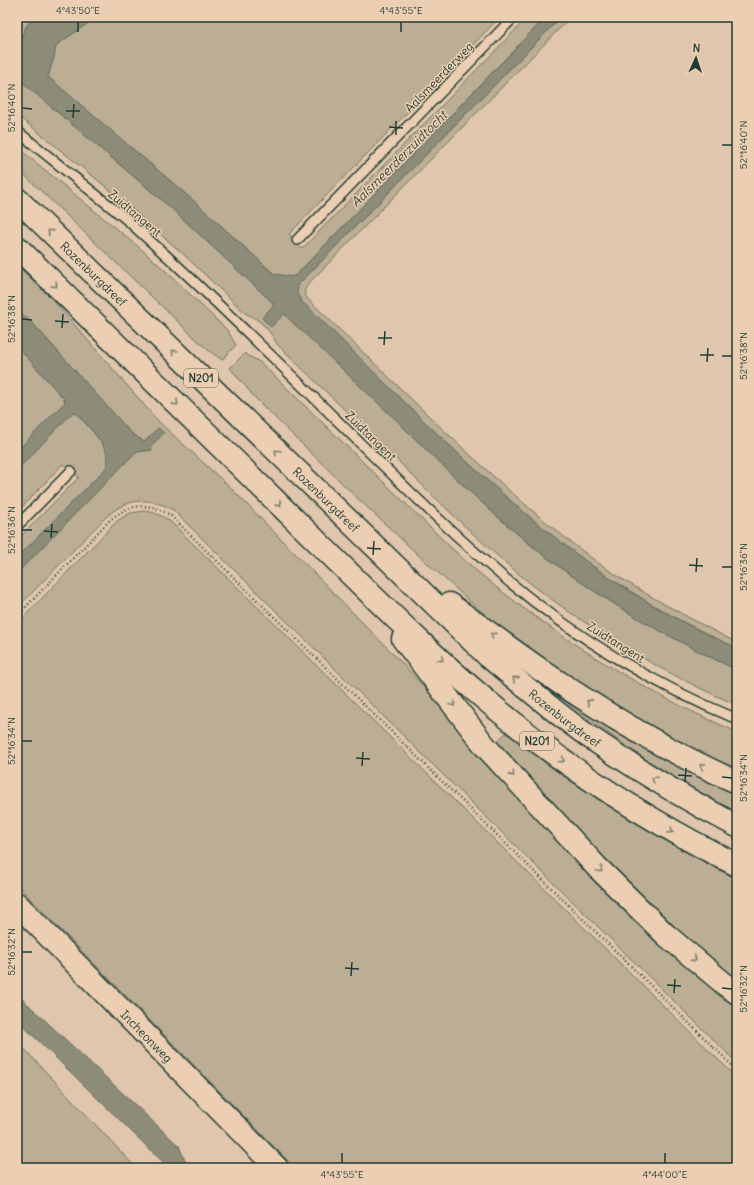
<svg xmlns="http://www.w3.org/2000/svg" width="754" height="1185" font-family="Delius,sans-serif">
<rect width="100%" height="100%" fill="#e0c6ac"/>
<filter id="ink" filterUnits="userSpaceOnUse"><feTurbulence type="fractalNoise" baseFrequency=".025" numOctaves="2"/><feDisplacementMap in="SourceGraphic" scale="8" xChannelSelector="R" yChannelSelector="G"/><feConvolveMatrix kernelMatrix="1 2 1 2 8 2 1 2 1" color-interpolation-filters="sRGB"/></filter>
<g filter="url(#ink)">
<path fill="#bcad95" stroke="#6e7564" d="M17,17h17l-7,8 -10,21z
M97,17h403l-211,217 13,15 226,-232h18l-250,258 -4,2 -18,-3 -80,-73 -146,-124 6,-20 2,-11 2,-2z
M561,17h10l-261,265c-4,5 -8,10 -3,16 42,41 84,81 126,122 52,49 103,97 160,139 45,33 95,58 144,84v5c-58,-26 -115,-59 -166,-98 -93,-71 -175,-157 -259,-239l-10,-9 -5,-8 1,-9z
M17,78l154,130 103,96 -2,3 -1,20 13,-13c37,35 73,69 110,104 45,44 90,89 139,129 63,50 132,89 204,123v35c-75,-32 -154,-79 -217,-130 -42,-35 -81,-73 -119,-111 -42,-40 -83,-80 -124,-120 -9,-16 -15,-23 -32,-31l-63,-60 -66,-58 -99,-80z
M17,147l124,102 27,24 60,58 6,11 2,3 -14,15 -14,-10 -12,-11 -179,-171z
M17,265l36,35 106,122 73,67 170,174 167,185 168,154v61l-564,-553c-26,-15 -48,-11 -69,9l-87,89v-35l119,-122 16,-1 -10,-10 -11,-7 -96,-107 -18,-18z
M17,346l47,53 1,3 -48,49z
M245,353l2,2 13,7c46,45 92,89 138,134 36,35 71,71 111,101 70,54 146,100 228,135v43l-70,-34 -140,-92 -36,-29 -64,-57 -73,-68 -98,-96 -26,-31z
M75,412c9,10 30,31 32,43 1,5 0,9 -1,13l-89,90v-18l62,-63 -16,-13 -46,48v-42l54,-56z
M144,511c11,1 20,5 28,12l565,555v90h-442l-278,-283v-261l100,-103 13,-8z
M554,687l183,103v22c-30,-15 -59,-32 -87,-50 -34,-22 -67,-47 -99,-71z
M506,733c26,20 53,41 81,59 48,32 98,61 150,87v106l-100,-87 -143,-154z
M17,1041l119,127h-119z"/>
<path fill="#8d8c79" stroke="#616c5d" d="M34,17h63l-39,27 -2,2 -2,11 -6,20 146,124 80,73 18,3 4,-2 250,-258h15l-263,268 -1,9 5,8 10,9c84,82 166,168 259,239 50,39 108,73 166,98v22c-72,-34 -141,-73 -203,-123 -50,-39 -95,-85 -140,-129 -37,-35 -73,-69 -110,-104l-13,13 -9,-9 12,-14 -103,-96 -154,-130v-32l10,-21z
M17,308l18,18 96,107 13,9 14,-14 6,5 -14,14 3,3 -17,2 -119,121v-15l89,-90c1,-4 2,-8 1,-13 -2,-12 -23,-34 -32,-43l-4,2 -54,56v-19l48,-49 -1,-3 -47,-53z
M17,994l162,152 9,22h-19l-152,-148z"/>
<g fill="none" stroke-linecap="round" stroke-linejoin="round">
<g stroke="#1f3d34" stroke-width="12">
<path id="service" d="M17,131l109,88 43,39c66,61 130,125 194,188 45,44 90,88 138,129 70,59 151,109 236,144
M297,240l217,-223
M17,526l54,-55"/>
</g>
<g stroke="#1f3d34" stroke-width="25">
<g id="tertiary">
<path id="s1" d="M17,904l260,264"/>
</g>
</g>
<g stroke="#1f3d34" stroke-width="25">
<g id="trunk">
<path id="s2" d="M17,199l471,457c33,27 65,55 100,80 48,33 97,63 149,90"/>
<path d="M17,247c90,89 180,177 270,265 75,73 150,151 232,215 69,55 140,99 218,138"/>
<path d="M449,604c37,26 73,54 111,79 57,38 115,72 177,99"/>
<path d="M403,639l82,107 111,120 70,69 61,51 10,7"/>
</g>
</g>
<path stroke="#1f3d34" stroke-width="2.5" stroke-dasharray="1 3" stroke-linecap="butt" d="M17,616l92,-95c19,-17 39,-20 61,-6l567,555"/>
<use href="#service" stroke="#eccfb3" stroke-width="9"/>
<use href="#tertiary" stroke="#eccfb3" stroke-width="22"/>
<use href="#trunk" stroke="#eccfb3" stroke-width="22"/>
</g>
<defs><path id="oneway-chevron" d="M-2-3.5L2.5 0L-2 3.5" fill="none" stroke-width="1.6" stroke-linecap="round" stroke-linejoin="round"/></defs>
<g stroke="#7b7f6d">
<use href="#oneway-chevron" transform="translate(50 232) rotate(-136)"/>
<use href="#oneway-chevron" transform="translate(55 285) rotate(44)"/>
<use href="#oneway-chevron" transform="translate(174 352) rotate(-136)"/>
<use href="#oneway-chevron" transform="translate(176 403) rotate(44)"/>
<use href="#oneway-chevron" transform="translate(277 452) rotate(-136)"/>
<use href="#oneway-chevron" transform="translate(279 504) rotate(44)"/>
<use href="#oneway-chevron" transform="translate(493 635) rotate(-144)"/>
<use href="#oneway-chevron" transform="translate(441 659) rotate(42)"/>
<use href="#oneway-chevron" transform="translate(515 679) rotate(-140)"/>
<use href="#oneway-chevron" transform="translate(589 702) rotate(-147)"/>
<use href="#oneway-chevron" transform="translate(453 704) rotate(52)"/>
<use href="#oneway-chevron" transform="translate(562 760) rotate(36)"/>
<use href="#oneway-chevron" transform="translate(702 766) rotate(-155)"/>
<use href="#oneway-chevron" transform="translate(512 774) rotate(48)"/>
<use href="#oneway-chevron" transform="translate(654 779) rotate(-148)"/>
<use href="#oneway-chevron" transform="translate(671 831) rotate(30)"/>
<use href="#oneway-chevron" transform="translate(600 870) rotate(46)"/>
<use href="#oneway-chevron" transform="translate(694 959) rotate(40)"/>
</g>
</g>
<path fill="none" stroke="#1f3d34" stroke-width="1.5" d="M78,32v-10M401,32v-10M22,108l10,1M66,111h14M73,118l1,-14M389,127l14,1M396,135v-14M722,145h10M22,319l10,1M55,321l14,1M62,328l1,-14M378,338h14M384,345l1,-14M700,355h14M722,356h10M707,362l1,-14M22,530h10M44,531l14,1M51,538l1,-14M367,548l14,1M373,555l1,-14M689,565l14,1M722,567h10M696,572l1,-14M22,741h10M356,758l14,1M362,766l1,-14M678,775l14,1M722,777l10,1M685,782l1,-14M22,952h10M345,968l14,1M351,976l1,-14M667,985l14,1M722,988l10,1M674,993l1,-14M342,1163v-10M665,1163v-10"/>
<g text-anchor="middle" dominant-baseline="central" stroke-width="3" stroke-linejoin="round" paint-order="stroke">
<g fill="#eccfb3" stroke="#5c695a" stroke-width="1">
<rect x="184" y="369" width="34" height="18" rx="3"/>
<rect x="520" y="732" width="34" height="18" rx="3"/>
</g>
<g font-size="11" font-weight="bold" fill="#1f3d34">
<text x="201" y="378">N201</text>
<text x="537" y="741">N201</text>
</g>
<g font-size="12" fill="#1f3d34" stroke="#eccfb3">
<text transform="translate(439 77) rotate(-46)">Aalsmeerderweg</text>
<text transform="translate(135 213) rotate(40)">Zuidtangent</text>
<text stroke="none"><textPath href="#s2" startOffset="107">Rozenburgdreef</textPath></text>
<text transform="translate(371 436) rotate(44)">Zuidtangent</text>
<text stroke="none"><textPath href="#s2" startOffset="431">Rozenburgdreef</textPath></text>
<text transform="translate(616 642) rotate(32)">Zuidtangent</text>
<text stroke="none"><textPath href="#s2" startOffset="755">Rozenburgdreef</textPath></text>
<text stroke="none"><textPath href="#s1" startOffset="185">Incheonweg</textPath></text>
</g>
<g font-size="13" font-style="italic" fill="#30493e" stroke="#eccfb3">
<text transform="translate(399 159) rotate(-45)">Aalsmeerderzuidtocht</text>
</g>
</g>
<rect width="754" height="1185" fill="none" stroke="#eccfb3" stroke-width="44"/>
<g transform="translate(696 58) rotate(3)" stroke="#eccfb3" stroke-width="3" paint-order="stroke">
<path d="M0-3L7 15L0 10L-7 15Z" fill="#1f3d34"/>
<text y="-6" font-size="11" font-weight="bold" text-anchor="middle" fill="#1f3d34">N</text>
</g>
<rect x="22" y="22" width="710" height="1141" fill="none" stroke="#1f3d34" stroke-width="1.5"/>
<g font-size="10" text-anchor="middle" fill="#1f3d34">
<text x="78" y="14">4°43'50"E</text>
<text x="401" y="14">4°43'55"E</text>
<text transform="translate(11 108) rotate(-90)" y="4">52°16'40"N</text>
<text transform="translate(743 145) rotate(-90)" y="4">52°16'40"N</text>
<text transform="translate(11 319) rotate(-90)" y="4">52°16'38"N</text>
<text transform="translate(743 356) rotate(-90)" y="4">52°16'38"N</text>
<text transform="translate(11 530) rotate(-90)" y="4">52°16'36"N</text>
<text transform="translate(743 567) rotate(-90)" y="4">52°16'36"N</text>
<text transform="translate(11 741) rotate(-90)" y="4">52°16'34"N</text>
<text transform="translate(743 778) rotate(-90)" y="4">52°16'34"N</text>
<text transform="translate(11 952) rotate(-90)" y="4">52°16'32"N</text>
<text transform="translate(743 989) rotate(-90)" y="4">52°16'32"N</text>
<text x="342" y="1178">4°43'55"E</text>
<text x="665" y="1178">4°44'00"E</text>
</g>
</svg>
